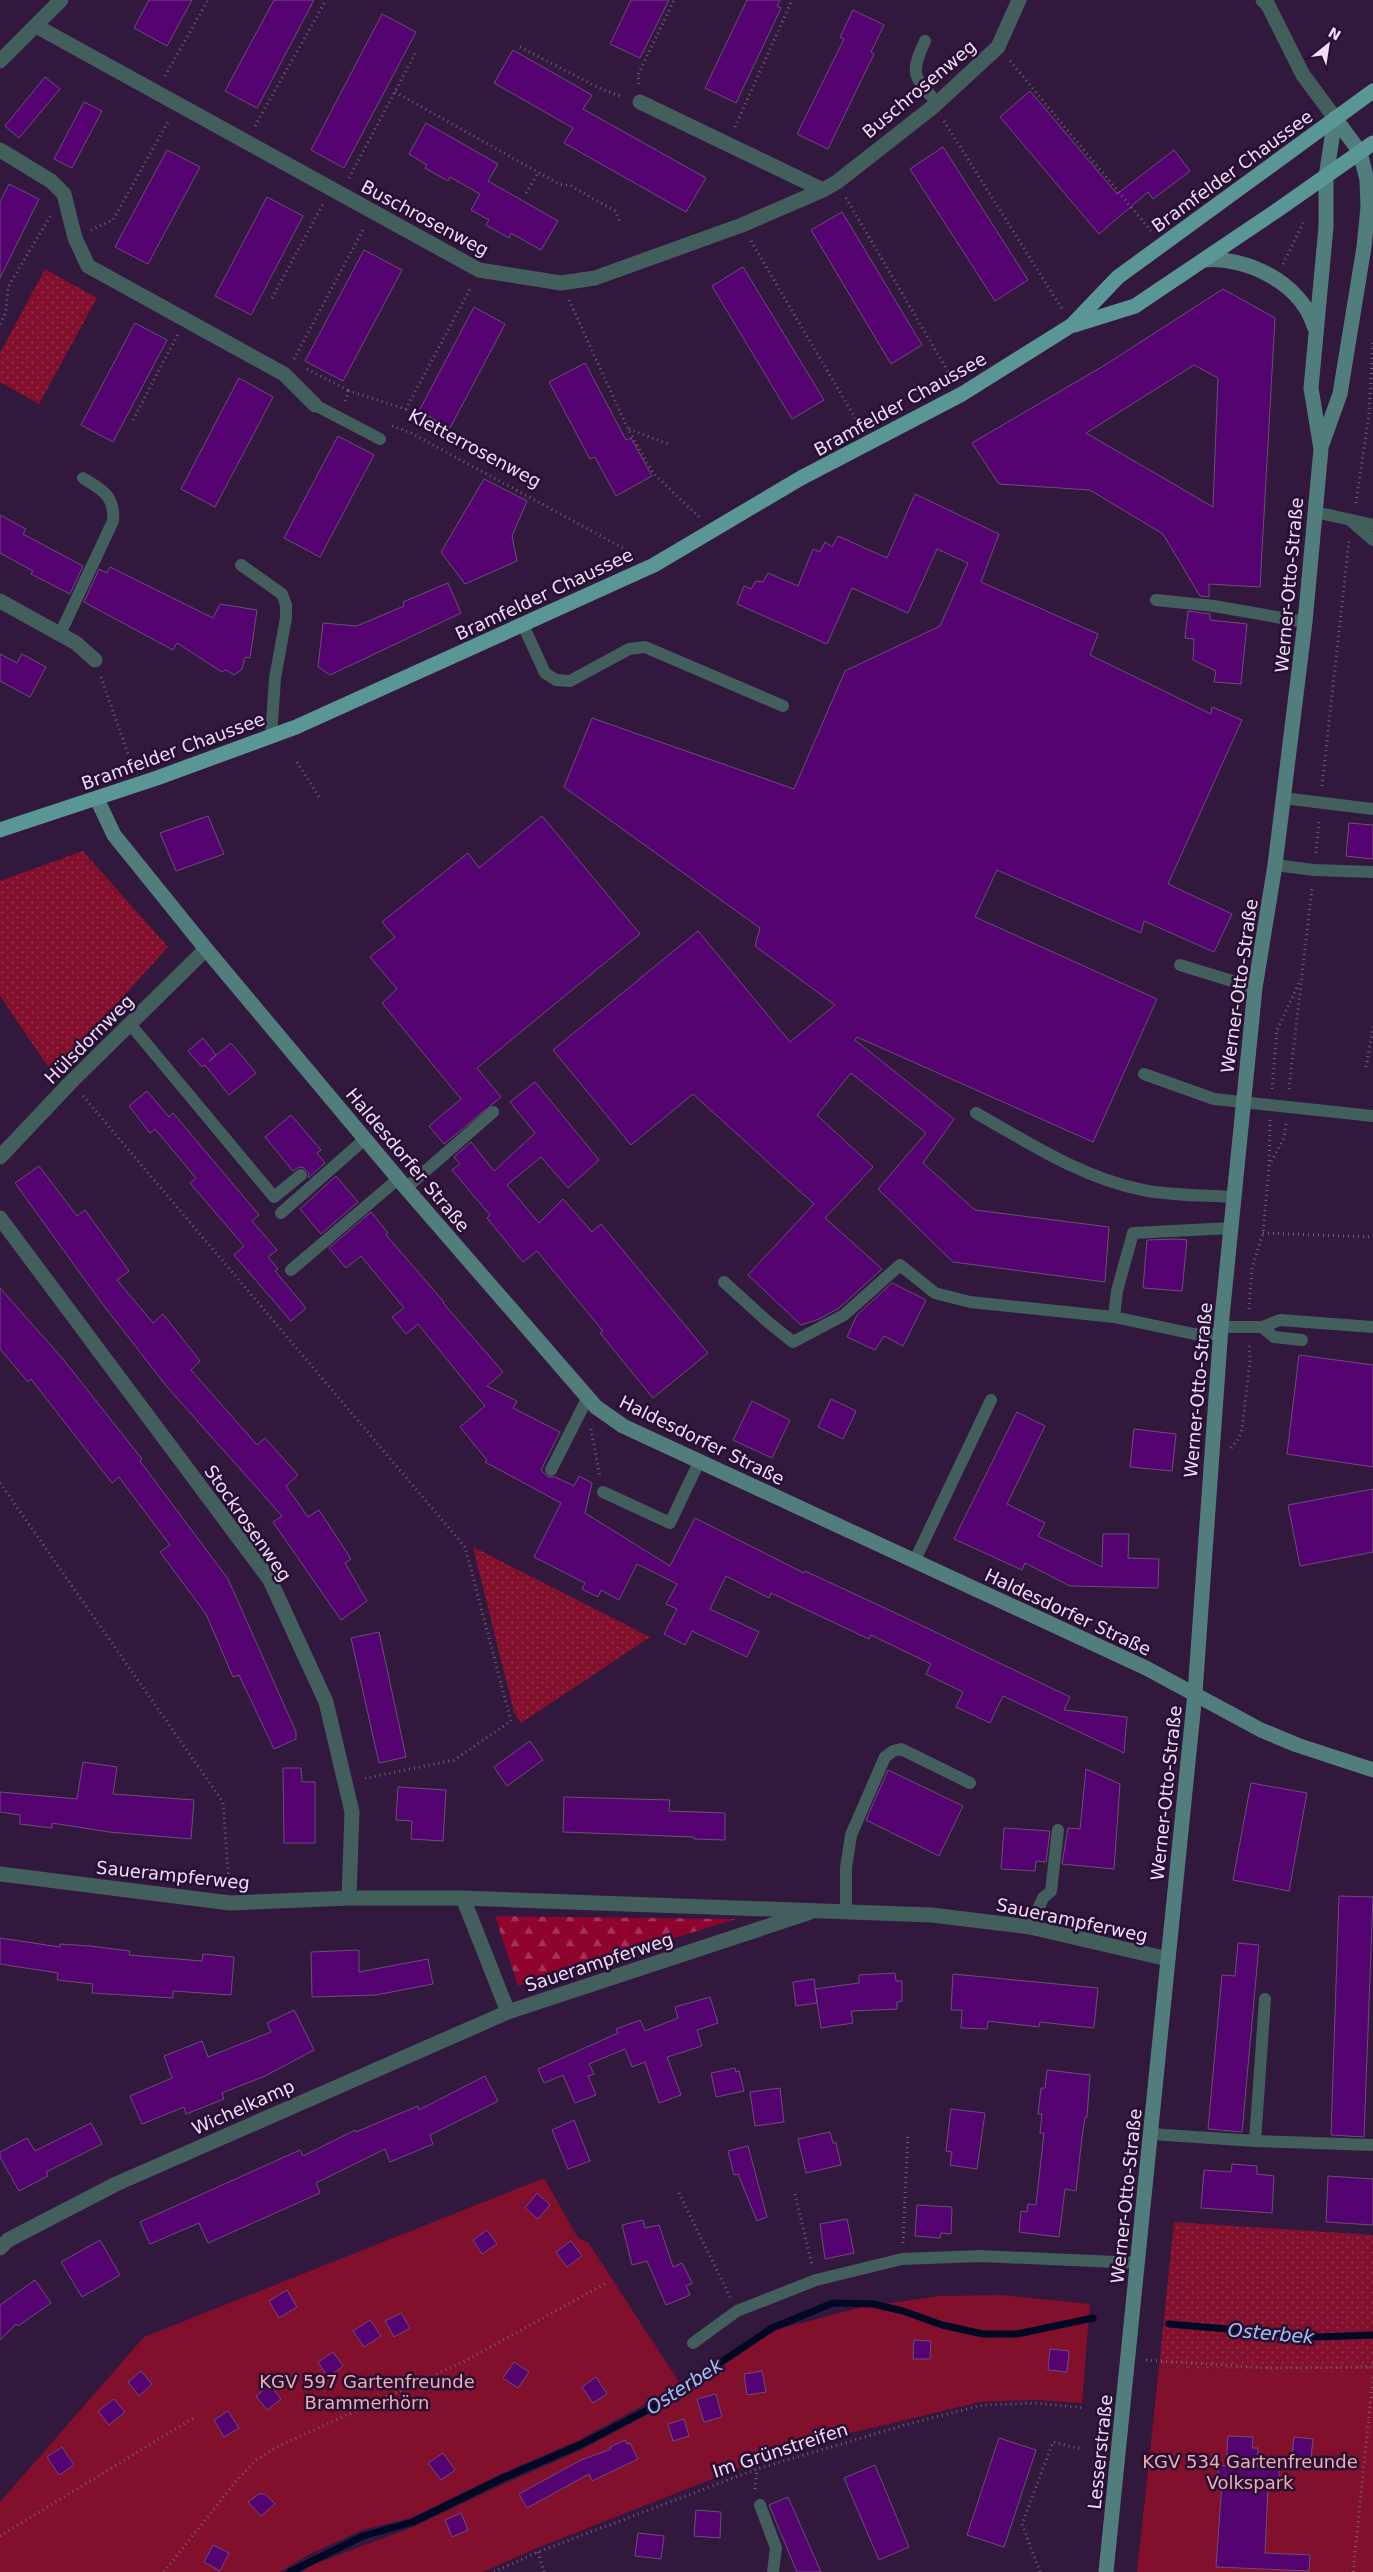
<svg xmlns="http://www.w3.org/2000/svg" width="1373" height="2572" font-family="'DejaVu Sans',sans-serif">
<defs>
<pattern id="grass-dots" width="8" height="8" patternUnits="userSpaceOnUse" patternTransform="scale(1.25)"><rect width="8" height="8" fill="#82102c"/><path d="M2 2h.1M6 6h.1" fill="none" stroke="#94324b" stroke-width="1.8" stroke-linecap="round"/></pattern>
<pattern id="forest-firs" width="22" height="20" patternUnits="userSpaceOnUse" patternTransform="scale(1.25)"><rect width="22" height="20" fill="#8f042e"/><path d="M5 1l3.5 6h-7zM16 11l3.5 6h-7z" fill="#a43457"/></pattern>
</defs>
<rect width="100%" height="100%" fill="#31183c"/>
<path fill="url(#grass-dots)" d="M45,269l52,29 -58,106 -39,-22v-29z
M83,851l85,96 -115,127 -53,-78v-115z
M473,1547l177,90 -129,86 -7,-11z
M1174,2222l199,13v137h-104l-110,-5z"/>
<path fill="url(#forest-firs)" d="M495,1916l241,3 -218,67z"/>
<path fill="#82102c" d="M544,2178l34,60 10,4 93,143 -104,56 -74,32 -92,45 -49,12 -56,26 -26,16h-280v-70l144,-165z
M1000,2295l90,9 -8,99 -48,-3 -54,2 -146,35 -89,29 -208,82 -54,24h-182l11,-7 101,-38 82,-39 86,-38 77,-41 117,-79 87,-23 78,-11z
M1159,2367l110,5h104v200h-236z"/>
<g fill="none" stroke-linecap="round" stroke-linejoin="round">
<path stroke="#000824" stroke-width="7" d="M1169,2324l147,13 57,-2
M290,2572l73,-36 50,-14 90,-44 77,-33 77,-40 115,-77 61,-25 40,1 30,7 39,14 41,9h34l76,-16"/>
</g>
<path fill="#550370" stroke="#6b4f78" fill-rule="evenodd" d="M149,0h43l-25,46 -33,-18z
M274,0h40l-57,108 -32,-17z
M631,0h38l-29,58 -30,-14z
M747,0h33l-3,6 4,2 -45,95 -31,-15z
M853,10l31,15 -13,27 3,2 -46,95 -31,-15 47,-95 -4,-2z
M382,14l34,18 -72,136 -33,-18z
M513,50l79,45 -9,14 123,69 -20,34 -122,-69 9,-15 -79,-45z
M45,77l15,12 -41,49 -14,-12z
M1030,91l87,103 57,-44 16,21 -37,28 -5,-7 -49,42 -99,-117z
M84,102l18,9 -30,57 -18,-9z
M426,123l72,41 -10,17 70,40 -17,29 -30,-17 -2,5 -23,-13 3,-5 -18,-10 9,-16 -30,-17 -2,4 -23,-13 2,-3 -18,-11z
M943,147l85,133 -33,21 -85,-132z
M167,150l33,17 -52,97 -33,-17z
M9,184l30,15 -39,79v-76z
M267,197l36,19 -52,99 -36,-19z
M842,212l80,133 -31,19 -80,-134z
M364,250l38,20 -59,111 -38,-20z
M743,267l81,133 -32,19 -80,-133z
M1223,289l52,29 -15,269 -51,-3v13l-9,-1 -37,-62 -73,-44 -91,-6 -27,-41 133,-78zM1194,365l24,13 -5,129 -127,-74z
M474,307l31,17 -55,104 -31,-17z
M135,323l32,17 -54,102 -32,-17z
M585,363l41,77 5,-2 21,38 -36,20 -21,-39 -5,2 -41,-77z
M239,378l34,19 -58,110 -34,-18z
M338,436l36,19 -54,102 -36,-19z
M484,479l43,22 -15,35 5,25 -52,23 -24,-32z
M915,494l84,40 -18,48 117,52 -8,21 121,59 1,-7 30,13 -74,164 64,30 -18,38 -70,-31 -3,12 -144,-63 -22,47 182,82 -64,143 -236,-105 -2,3 99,79 -31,44 52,47 134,17 -4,55 -152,-20 -75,-73 48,-56 -75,-60 -34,42 56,52 -48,51 57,51 -43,39 -20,11 -18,6 -53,-50 66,-71 -121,-110 -62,51 -78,-95 145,-119 92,111 45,-37 -80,-59 5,-18 -196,-141 28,-69 202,71 51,-118 95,-45 28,-63 -31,-14 -29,64 -56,-25 -25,56 -90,-40 7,-18 7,3 5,-8 7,1 5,-9 30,13 15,-37 7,3 5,-10 7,5 6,-11 49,22z
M0,515l26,14 -3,5 60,32 -13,28 -39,-20 2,-3 -33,-18z
M110,567l103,51 7,-14 37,6 -7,48 -5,-1 -3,12 -8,6 -8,-5 -4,2 -45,-29 -4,7 -89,-48 15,-33 8,4z
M448,583l13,30 -131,62 -12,-8 5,-44 34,3 47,-20 -1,-4z
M1188,611l22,3v6l37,4 -6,60 -27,-2 2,-11 -23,-11 1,-21 -9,-1z
M0,654l17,9 5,-9 24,13 -16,30 -30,-16z
M208,816l16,38 -48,17 -16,-38z
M542,816l98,118 -163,134 24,29 -57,47 -15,-18 32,-27 -79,-96 15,-14 -27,-32 25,-20 -13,-15 86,-69 11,15z
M1349,823l24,2v34l-27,-3z
M203,1038l13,17 -7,6 22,-18 25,30 -27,22 -24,-30 -3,2 -14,-16z
M535,1082l64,78 -31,28 -27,-31 -34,28 32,38 24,-24 29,33 9,-8 107,129 -55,45 -53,-65 3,-2 -66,-80 -14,11 -36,-44 3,-3 -38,-45 8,-6 -6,-7 17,-15 23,29 41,-38 -25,-31z
M147,1091l22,26 4,-4 86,102 -7,6 25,29 -9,7 10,12 -3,2 31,37 -15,13 -57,-66 10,-9 -54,-63 6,-5 -41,-49 -5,4 -21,-27z
M291,1115l30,35 -4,3 8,10 -17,15 1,-5 -5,-5 -5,-1 -6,4 -28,-34z
M39,1166l38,50 8,-6 44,61 -12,9 36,43 10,-9 37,47 -9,9 66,75 8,-7 33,37 -12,11 22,31 11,-7 32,49 -6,4 22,38 -26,19 -68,-98 9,-6 -114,-128 -67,-86 -86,-119z
M336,1176l22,26 -37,32 -21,-25z
M371,1212l17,21 -2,2 58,67 -1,1 60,69 -16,14 30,15 -4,7 47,24 -19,38 7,7h7l19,9 5,-10 13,7 -7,30 85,53 25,-48 109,55 1,-2 101,47 164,79 -6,13 63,7 -3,36 -121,-57 -13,27 -34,-16 7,-15 -37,-18 5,-10 -60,-29 -2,4 -98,-46 -2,5 -43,-22 -16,33 49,23 -12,25 -55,-26 -7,14 -21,-11 13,-25 -11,-5 11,-20 -40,-20 -18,36 -18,-10 -3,7 -16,-8 3,-6 -51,-26 27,-54 -76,-41 2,-2 -27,-33 25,-21 -67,-82 -12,10 -14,-17 12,-9 -43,-52 -15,12 -17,-20z
M1176,1239l11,1 -5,51 -39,-3 4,-48z
M892,1283l34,17 -23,46 -19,-10 -9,14 -28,-13 10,-22z
M0,1288l62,70 80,101 -2,2 88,118 68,153v7l-22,10 -35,-74 -6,2 -27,-63 -46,-62 10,-7 -51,-68 -7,6 -81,-104 -3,3 -28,-33z
M1299,1355l74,10v102l-86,-13z
M831,1399l25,12 -13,28 -25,-12z
M752,1401l38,19 -18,38 -39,-18z
M1017,1412l28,14 -38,78 38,19 -7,13 64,31 1,-33h26l-1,24 31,1 -1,29 -88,-2 -45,-23 -3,7 -68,-31z
M1134,1429l42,5 -4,37 -42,-4z
M1373,1489v63l-73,14 -12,-61z
M379,1632l27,125 -27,6 -28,-125z
M530,1741l13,19 -36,26 -13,-19z
M83,1762l34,5 -4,27 81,6 -3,39 -82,-7 -57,-9v5l-32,-4v-9l-20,-3v-20l77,7z
M283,1768h18l1,14h13v61h-31z
M1086,1769l34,15 -6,85 -52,-5 6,-36 12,1z
M888,1770l75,36 -24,50 -73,-36z
M1251,1783l56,10 -18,98 -56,-11z
M398,1787l48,3 -3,51 -32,-2 1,-18 -16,-1z
M564,1797l106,3 -1,11 56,2v27l-31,-1v-2l-131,-5z
M1004,1828l46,3 -4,31 -10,-1 -1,10 -34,-2z
M1339,1896l34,1 -9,240 -33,-2z
M0,1938l60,9v-3l30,2 40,5 -1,4 73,6 1,-7 31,3 -3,38 -58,-4v7l-81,-5 1,-9 -36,-4 1,-7 -58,-9z
M1238,1943l21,2 -17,187 -34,-3 14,-154 13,1z
M359,1950v22l69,-13 5,25 -57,11 -64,2 -1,-45z
M895,1973l1,8h6v20l-5,1v7l-46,2 2,12 -32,5 -6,-39 44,-6v-8z
M953,1974l145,14 -4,40 -54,-6 -1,5 -51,-6 -1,8 -26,-1 1,-18h-11z
M814,1979l3,24 -21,3 -3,-24z
M710,1997l8,26 -21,7 5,16 -35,11 14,38 -22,8 -14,-41 -13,5 -7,-18 -36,15 5,10 -6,2 8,19 -21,8 -12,-28 -19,8 -6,-14 80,-36 -2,-4 24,-9 5,11 33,-13 -3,-11z
M294,2010l20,40 -49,26 -43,17 2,6 -38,15 -2,-7 -42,17 -12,-28 42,-18 -8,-22 38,-15 6,16 63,-25 -4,-9z
M735,2068l1,4 3,-1 5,20 -28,6 -5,-24z
M1047,2070l43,5 -3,42h-2l-3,20 -6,54 -11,-2 -6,48 -40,-5 2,-21 6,1 1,-8 8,1 8,-72h-4l2,-19h-4l3,-26h4z
M485,2076l13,25 -68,34 3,9 -43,18 -5,-13 -69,34 4,10 -112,50 -9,-20 -49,21 -10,-22 160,-72 3,6 52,-26 1,2 62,-26 1,4z
M780,2088l4,34 -29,4 -5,-34z
M951,2109l34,4 -8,56 -27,-4 2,-13 -6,-1z
M574,2120l16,41 -22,8 -16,-39z
M91,2123l11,21 -56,28 2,4 -29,15 -19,-34v-5l27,-14 8,13z
M830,2132l3,11h3l5,22 -35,8 -8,-34z
M748,2146l19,71 -10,4 -19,-47 -4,1 -6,-24z
M1232,2164l25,2v8l17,2 -2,37 -71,-5 3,-38 27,2z
M1328,2176l45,3v46l-47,-3z
M537,2193l13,12 -12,14 -13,-11z
M917,2205l35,2 -1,27 -10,-1 -1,5 -25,-2z
M847,2219l7,34 -29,6 -5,-35z
M643,2220l2,8 14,-3 14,42 9,-4 10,20 -6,3 4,9 -24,10 -19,-44 -15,4 -10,-40z
M487,2230l10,14 -15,10 -9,-14z
M100,2240l20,35 -38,22 -21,-35z
M571,2241l11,15 -15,11 -11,-15z
M35,2280l16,23 -33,23 -2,-2 -16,16v-35z
M287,2290l10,17 -18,11 -10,-17z
M401,2313l9,15 -16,9 -9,-16z
M370,2320l11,16 -17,11 -11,-16z
M914,2340l17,1 -1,18h-17z
M1050,2349l19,2 -2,21 -19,-2z
M333,2352l10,14 -15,11 -10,-15z
M514,2362l15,10 -11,16 -15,-10z
M141,2371l11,13 -13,12 -11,-14z
M762,2371l4,21 -19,3 -3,-21z
M596,2377l11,17 -14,9 -11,-16z
M270,2385l11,14 -14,11 -11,-14z
M716,2394l6,23 -18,5 -7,-23z
M114,2399l11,13 -16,13 -11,-14z
M228,2411l11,17 -15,9 -10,-17z
M684,2419l5,17 -16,5 -5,-17z
M1228,2436l25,1 -1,11h6l-1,19 22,1v18h-11l-3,67 45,2 -1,16 -93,-4 6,-84h-4l1,-18 7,1z
M1294,2437l19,2 -2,19 -19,-2z
M999,2438l37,12 -32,97 -37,-12z
M625,2440l2,4 3,-1 8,16 -46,22 -3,-7 -62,34 -8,-14 62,-34 30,-11 -1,-2z
M62,2447l12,18 -15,10 -12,-18z
M443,2453l12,17 -14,10 -13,-17z
M875,2465l34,82 -30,13 -35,-82z
M259,2494h6l10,10 -14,12 -13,-14z
M788,2497l33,75h-24l-28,-67z
M696,2510l25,2 -1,26 -26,-2z
M461,2513l7,17 -16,7 -7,-17z
M638,2533l26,3 -3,23 -26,-3z
M213,2545l16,8 -9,18 -16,-9z"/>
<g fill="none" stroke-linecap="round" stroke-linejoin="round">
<path stroke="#735e7d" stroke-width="3" stroke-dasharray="1 4" stroke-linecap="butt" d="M520,47l81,42 22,8
M1010,61l141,170
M165,76l43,-76
M639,84l-1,-9 36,-75
M395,92l164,92 12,2 44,25 5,11
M944,121l118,188
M255,126l71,-126
M735,127l57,-127
M349,178l67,-126
M526,193l12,-20
M846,198l107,182
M91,230l22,-10 56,-100
M751,241l110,187
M1283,264l20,-41
M272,298l51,-94
M569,300l59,129 25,44 46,44
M0,324l6,-12 2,-25 43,-72
M294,359l70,-131
M307,369l42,22
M345,401l4,-10 57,18 65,-122
M133,420l45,-86
M392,426l19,7 223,121
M629,429l42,16
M1356,503l13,-89 4,-73
M101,677l32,91
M297,762l22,35
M1322,786l27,-245
M1316,853l3,-33
M1366,1067l7,-40
M1272,1089l5,-59 22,-47
M1289,1089l23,-202
M83,1096l382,451 46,174 -57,39 -92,19
M1269,1166l15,-28 2,-15
M1263,1233l110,4
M1249,1309l3,-41 11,-35 6,-67 1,-46
M591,1429l9,48
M1231,1448l8,-10 3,-9 8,-69 -1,-17
M0,1483l223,319 6,82
M679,2193l51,104
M795,2194l17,71
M903,2243l5,-110
M1146,2360l123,8 104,-1
M755,2489l2,-20
M0,2536l195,-119
M538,2552l6,20
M164,2572l73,-92 19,-20 21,-13 190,-87 141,-78
M494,2572l44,-20 219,-83 155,-46 71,-18 52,-2 50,5
M1040,2572l-18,-48 31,-82 28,7
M1353,2572l20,-196"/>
<path stroke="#425e5d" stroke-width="12" d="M925,41c-16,34 -11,35 12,62
M315,405l65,34
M1315,512l58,13
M1351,521l22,19
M241,565l41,29 4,11v13l-11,60 -4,59
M1156,600l58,6 91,16
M523,625l22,48 11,7 14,1 59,-32 16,-2 138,59
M60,634l53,-113c2,-26 -11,-31 -30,-43
M1283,798l90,11
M1275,865l39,5 59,2
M1180,965l75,23
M130,1024l144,173 27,-22
M1144,1074l70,25 159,17
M976,1113c53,30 106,65 167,77 29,6 62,5 92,7
M406,1188l87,-76
M281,1213l84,-74
M291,1270l107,-91
M724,1282l44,40 25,20 51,-27 56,-50 35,28 35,9 144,15 3,-26 16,-58 98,-5
M1114,1317l80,17h27
M1221,1327h41l18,-7 93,7
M1262,1327l12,10 28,3
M551,1470l37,-73
M603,1492l67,31 29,-61
M914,1562l77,-162
M846,1911v-43l5,-33 34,-78 8,-6 8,-2 69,34
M1030,1927l13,-29 8,-7 7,-61
M1151,2134l104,7 118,4
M1255,2141l10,-142
M693,2343l44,-32 79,-31 86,-21 78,-3 158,7
M760,2505l16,43 -3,24"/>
<path stroke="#425e5d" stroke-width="15" d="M1263,0l5,5 35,70 32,43
M36,26l443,244 82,13 34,-5 147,-53 81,-35 14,-8 97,-76 64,-59 21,-47
M0,61l61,-61
M640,102l183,88
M0,150l51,31 13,13 11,44 13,28 196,108 31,31
M0,601l76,42 19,17
M0,1157l71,-75 135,-133
M0,1218l270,362 56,122 26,110 -3,86
M0,1874l230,29 119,-5h114l469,17 98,12 138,32
M463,1898l45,114
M0,2248l8,-8 108,-56 392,-172 300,-99"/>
<path stroke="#517e7d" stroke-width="15" d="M1204,260c42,-4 97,23 110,66
M1321,447l19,-53 24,-147 4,-40 -1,-27 -7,-28 -25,-34
M97,799l17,36 92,114 200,239 190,219 27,19 523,242 115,62 36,15 76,25
M1106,2572l89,-879 26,-366 34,-339 20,-123 30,-243 16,-173 -10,-61 15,-161v-50l9,-59"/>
<path stroke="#5b9696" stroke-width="15" d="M1074,325l61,-19 144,-97 94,-66
M0,830l157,-52 139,-51 358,-162 147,-87 161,-84 110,-69 46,-48 255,-186"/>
</g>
<g text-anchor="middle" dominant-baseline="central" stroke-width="5" stroke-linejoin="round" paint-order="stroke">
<g font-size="18" fill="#eedef6" stroke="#270e32">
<text transform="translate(919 89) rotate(-40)">Buschrosenweg</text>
<text transform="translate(1232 171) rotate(-36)">Bramfelder Chaussee</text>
<text transform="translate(425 218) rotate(28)">Buschrosenweg</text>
<text transform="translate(900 404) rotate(-29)">Bramfelder Chaussee</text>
<text transform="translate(475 448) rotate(28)">Kletterrosenweg</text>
<text transform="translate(1289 585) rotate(-85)">Werner-Otto-Straße</text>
<text transform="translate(544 594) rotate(-25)">Bramfelder Chaussee</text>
<text transform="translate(173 751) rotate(-20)">Bramfelder Chaussee</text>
<text transform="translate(1239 986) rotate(-82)">Werner-Otto-Straße</text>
<text transform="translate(89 1039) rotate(-45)">Hülsdornweg</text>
<text transform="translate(408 1160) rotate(50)">Haldesdorfer Straße</text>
<text transform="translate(1198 1390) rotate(-85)">Werner-Otto-Straße</text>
<text transform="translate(702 1440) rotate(26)">Haldesdorfer Straße</text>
<text transform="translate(248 1523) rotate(55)">Stockrosenweg</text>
<text transform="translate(1068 1612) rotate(25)">Haldesdorfer Straße</text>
<text transform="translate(1166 1793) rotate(-84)">Werner-Otto-Straße</text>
<text transform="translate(173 1875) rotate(6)">Sauerampferweg</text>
<text transform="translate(1072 1920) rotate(12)">Sauerampferweg</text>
<text transform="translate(599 1962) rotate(-18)">Sauerampferweg</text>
<text transform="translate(243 2107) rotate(-24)">Wichelkamp</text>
<text transform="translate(1126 2196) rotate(-84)">Werner-Otto-Straße</text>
<text transform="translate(780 2450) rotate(-18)">Im Grünstreifen</text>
<text transform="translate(1100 2452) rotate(-84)">Lesserstraße</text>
</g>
<g font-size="18" fill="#f0aeb2" stroke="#270e32">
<text x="367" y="2381">KGV 597 Gartenfreunde<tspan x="367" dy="21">Brammerhörn</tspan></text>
<text x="1250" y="2461">KGV 534 Gartenfreunde<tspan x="1250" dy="21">Volkspark</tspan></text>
</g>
<g font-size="19" font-style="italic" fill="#9ec3f2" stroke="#270e32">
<text transform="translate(1271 2333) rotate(5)">Osterbek</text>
<text transform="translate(684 2386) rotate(-33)">Osterbek</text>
</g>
</g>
<g transform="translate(1328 45) rotate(30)" stroke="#270e32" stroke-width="4" paint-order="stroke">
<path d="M0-4L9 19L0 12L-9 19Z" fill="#eedef6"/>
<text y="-8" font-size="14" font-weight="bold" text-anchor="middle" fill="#eedef6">N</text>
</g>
</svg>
